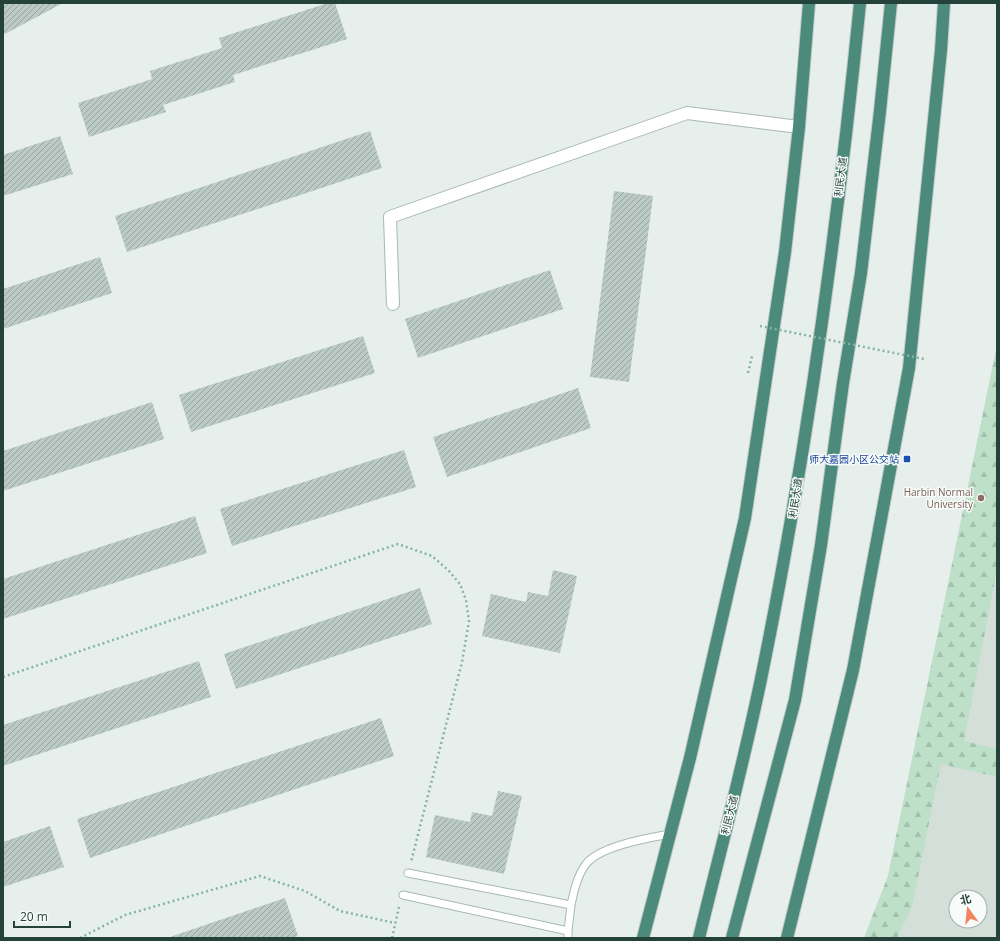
<svg xmlns="http://www.w3.org/2000/svg" width="1000" height="941" font-family="'Open Sans','Noto Sans SC',sans-serif">
<defs>
<pattern id="forest-firs" width="22" height="20" patternUnits="userSpaceOnUse"><rect width="22" height="20" fill="#bfe0c8"/><path d="M5 1l3.5 6h-7zM16 11l3.5 6h-7z" fill="#a4c1ad"/></pattern>
<pattern id="building-hatch" width="6" height="6" patternUnits="userSpaceOnUse"><rect width="6" height="6" fill="#bbcac4"/><path d="M-1 1l2-2M0 6l6-6M5 7l2-2" fill="none" stroke="#98a6a0"/></pattern>
</defs>
<rect width="100%" height="100%" fill="#e6efeb"/>
<path fill="#d4dfda" fill-rule="evenodd" d="M997,345v593h-133l24,-62zM956,897h24v24h-24z"/>
<path fill="url(#forest-firs)" d="M997,345v224l-33,172 33,8v28l-56,-13 -29,143 -15,31h-33l24,-62z"/>
<path fill="url(#building-hatch)" d="M3,3h60l-60,32z
M328,3h7l12,36 -114,36 2,7 -72,23 3,7 -77,25 -11,-34 74,-24 -2,-8 72,-23 -3,-10z
M370,131l12,37 -255,84 -12,-36z
M60,136l13,38 -70,22v-41z
M614,191l39,5 -24,186 -39,-5z
M100,257l12,36 -109,36v-40z
M550,270l13,39 -145,49 -13,-39z
M363,336l12,37 -184,59 -12,-37z
M578,388l13,40 -144,49 -14,-40z
M152,402l12,37 -161,52v-40z
M404,450l12,37 -184,59 -12,-37z
M195,516l12,37 -204,66v-40z
M553,570l24,6 -17,77 -78,-17 9,-42 35,8 2,-10 20,4z
M420,588l12,36 -196,65 -12,-35z
M199,661l12,36 -208,69v-41z
M381,718l13,38 -304,102 -13,-39z
M498,791l24,5 -18,78 -78,-17 9,-42 35,7 2,-10 20,4z
M50,826l14,41 -61,20v-45z
M285,898l13,38 -6,2h-125z"/>
<g fill="none" stroke-linecap="round" stroke-linejoin="round">
<g stroke="#a8b8b2" stroke-width="9">
<path id="service" d="M408,873l163,32 -3,26
M403,895l165,36v7
M571,905c3,-14 6,-29 15,-41 14,-18 62,-26 84,-30"/>
</g>
<g stroke="#a8b8b2" stroke-width="14">
<path id="minor" d="M393,304l-3,-87 297,-104 112,14"/>
</g>
<g stroke="#c2cac8" stroke-width="14">
<path id="trunk" d="M643,938l47,-180 55,-240 40,-266 14,-125 10,-124
M699,938c22,-91 47,-182 65,-274 44,-218 74,-439 96,-661
M732,938l63,-238 26,-155 22,-162 18,-110 19,-162 11,-108
M787,938l66,-268 56,-302 32,-318 3,-47"/>
</g>
<path stroke="#86b3a5" stroke-width="2.5" stroke-dasharray="2 3" stroke-linecap="butt" d="M748,373l4,-17
M3,677l395,-133 34,12 17,15 11,13 6,16 3,21 -7,41 -51,200
M80,938l45,-23 135,-39 45,15 35,20 55,12
M392,938l7,-31"/>
<use href="#service" stroke="#fff" stroke-width="7"/>
<use href="#minor" stroke="#fff" stroke-width="12"/>
<use href="#trunk" stroke="#4c8a7c" stroke-width="12"/>
<path stroke="#86b3a5" stroke-width="2.5" stroke-dasharray="2 3" stroke-linecap="butt" d="M760,326l164,33"/>
</g>
<rect fill="#1a4fb4" stroke="#f7fbf9" stroke-width="1.5" x="903" y="455" width="8" height="8" rx="2"/>
<circle fill="#8d6e63" stroke="#f7fbf9" stroke-width="1.5" cx="981" cy="498" r="4"/>
<g text-anchor="middle" dominant-baseline="central" stroke-width="3" stroke-linejoin="round" paint-order="stroke">
<g font-size="10" fill="#24423a" stroke="#f7fbf9">
<text transform="translate(840 177) rotate(-83)">利民大道</text>
<text transform="translate(795 498) rotate(-81)">利民大道</text>
<text transform="translate(729 815) rotate(-76)">利民大道</text>
</g>
<g font-size="10" fill="#164399" stroke="#f7fbf9" text-anchor="end">
<text x="899" y="459">师大嘉园小区公交站</text>
</g>
<g font-size="10" fill="#785e54" stroke="#f7fbf9" text-anchor="end">
<text x="973" y="492">Harbin Normal<tspan x="973" dy="12">University</tspan></text>
</g>
</g>
<rect width="1000" height="941" fill="none" stroke="#24423a" stroke-width="8"/>
<g transform="translate(968 909) rotate(345)"><circle r="19" fill="#f7fbf9" stroke="#a3b1ad"/>
<path d="M0-3L7 15L0 10L-7 15Z" fill="#f4845f"/>
<text y="-6" font-size="11" font-weight="bold" text-anchor="middle" fill="#24423a">北</text>
</g>
<path d="M14 921v6h56v-6" fill="none" stroke="#24423a" stroke-width="2"/>
<text x="20" y="921" font-size="12" fill="#24423a" stroke="#f7fbf9" stroke-width="3" paint-order="stroke">20 m</text>
</svg>
